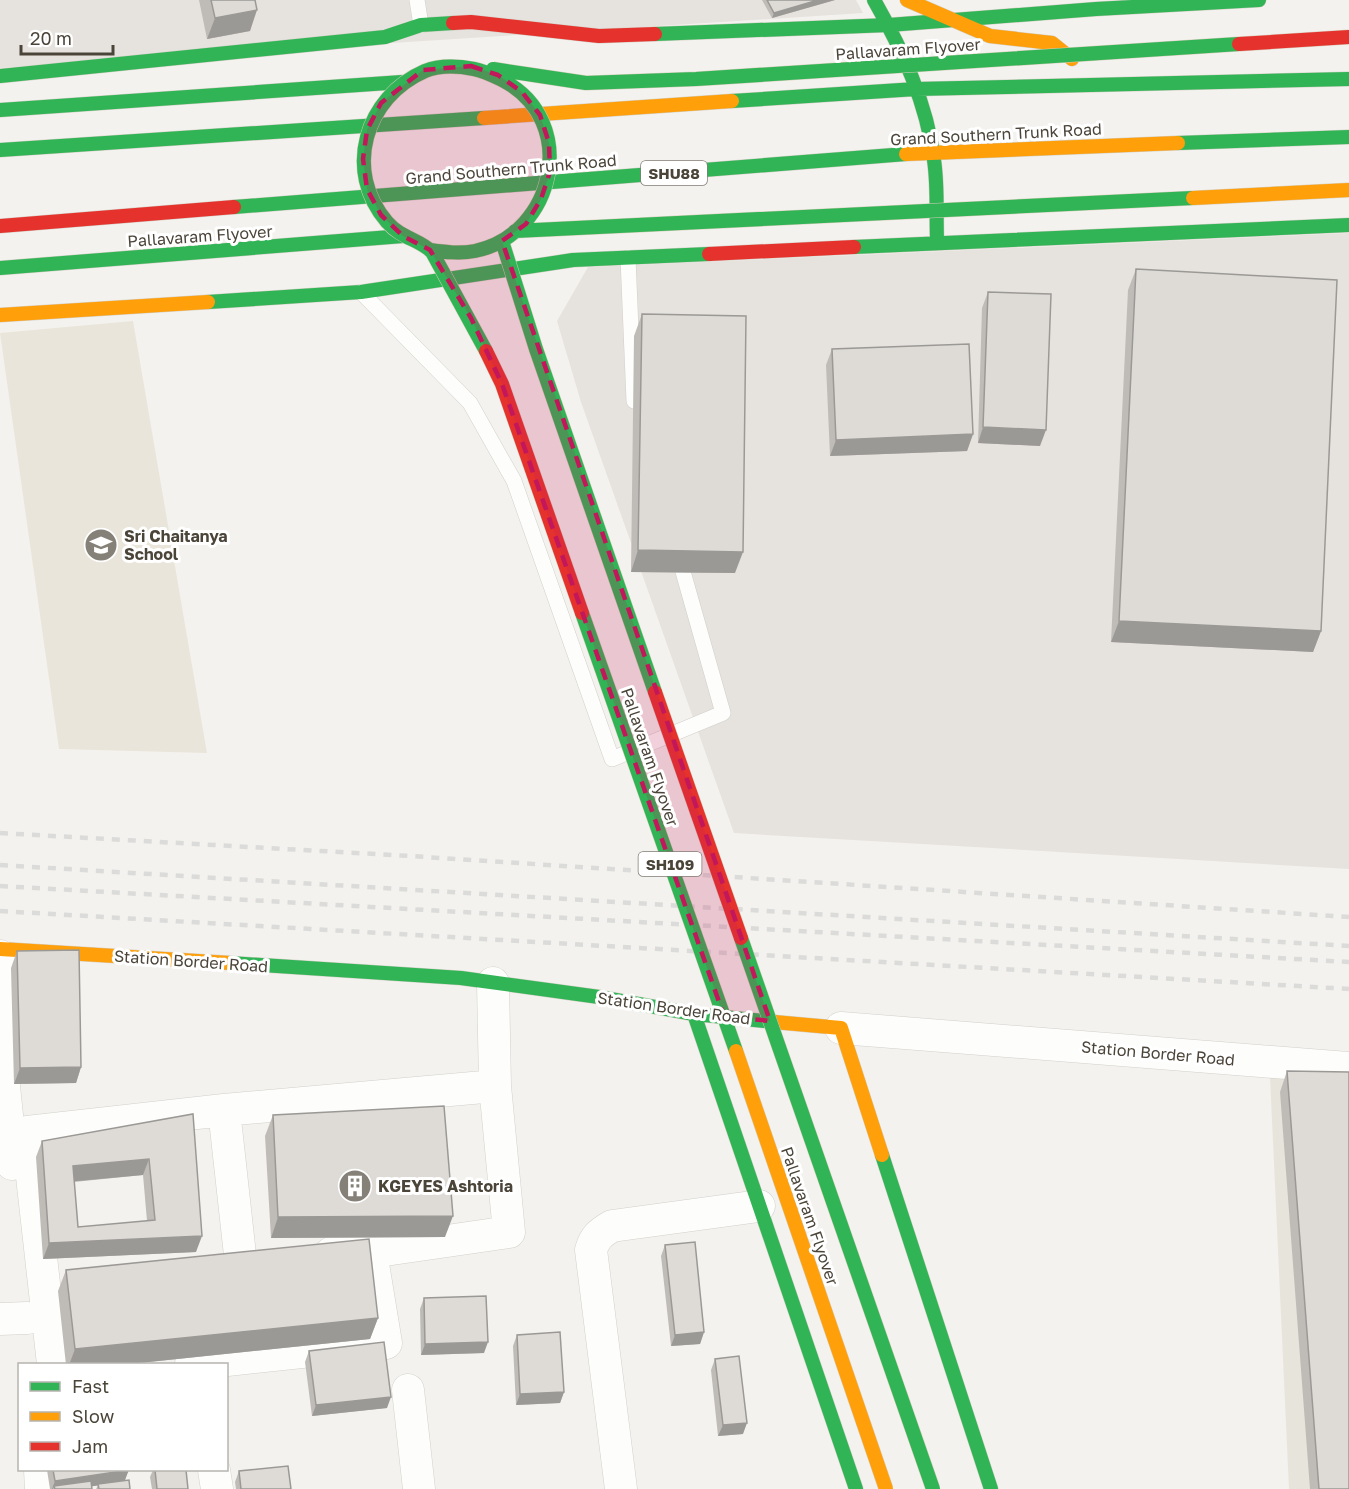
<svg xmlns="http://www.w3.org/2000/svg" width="1349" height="1489" font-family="'Golos Text',sans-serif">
<rect width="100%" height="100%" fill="#f4f2ee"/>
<path fill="#e7e4dc" d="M1270,1077l79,2v410h-60z"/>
<path fill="#e6e2de" d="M0,0h856l7,13 -863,55z
M1349,233v636l-615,-36 -153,-431 -24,-81 31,-54z"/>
<path fill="#eae5da" d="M133,321l74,432 -148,-4 -59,-416z"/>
<path fill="#e6e3df" d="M0,0h169l2,10 -171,6z"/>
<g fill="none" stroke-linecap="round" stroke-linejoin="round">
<g stroke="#d2d0cb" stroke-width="16">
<path id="lane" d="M417,0l4,25
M628,258l6,143
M361,292l109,111 44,78 98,278 111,-46 -45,-159"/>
</g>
<g stroke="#d2d0cb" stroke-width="33">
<path id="street" d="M0,956l2,111 10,97
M841,1028l508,40
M224,1110l16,145
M371,1252l138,-20 -14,-146 -2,-103
M0,1319l27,-1
M53,1364l-26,-232 197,-22 271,-24
M191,1364l195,-21 -15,-91 -40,1
M408,1390l11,99
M40,1470l1,19
M214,1470l3,19
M621,1489l-30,-239c4,-13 9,-17 21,-24l147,-20"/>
</g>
<g stroke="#d3cfc5" stroke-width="15">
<path id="fast" d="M874,0c28,49 53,103 60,160 4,26 2,53 3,79
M655,34l234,-9 207,-16 163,-9
M0,76l385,-39 36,-12 32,-2
M732,101l184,-12 433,-10
M0,110l402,-28
M1178,143l171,-6
M0,150l484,-32
M234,207l672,-53
M854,247l495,-22
M0,268l403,-32
M208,302l153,-10 212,-32 136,-6
M230,963l231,15 138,19 95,17 80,8
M694,1014l162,475
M882,1155l109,334"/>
</g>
<g stroke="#d3cfc5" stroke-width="15">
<path id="slow" d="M907,0l83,36 62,7 20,16
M484,118l248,-17
M906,154l272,-11
M0,315l208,-13
M0,949l230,14
M774,1022l67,6 41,127"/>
</g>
<g stroke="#d3cfc5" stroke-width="15">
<path id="jam" d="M453,23l18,-1 128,14 56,-2
M0,226l234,-19
M709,254l145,-7"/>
</g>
<use href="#lane" stroke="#fdfdfc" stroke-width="15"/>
<use href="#street" stroke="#fdfdfc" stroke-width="32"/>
<use href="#fast" stroke="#30b455" stroke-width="14"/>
<use href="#slow" stroke="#ff9f0a" stroke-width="14"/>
<use href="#jam" stroke="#e5322d" stroke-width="14"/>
<path stroke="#dbdbda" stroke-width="4.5" stroke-dasharray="8 8" stroke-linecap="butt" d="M0,833l410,23 939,61
M0,865l1349,81
M0,886l1349,76
M0,911l1349,78"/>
<g stroke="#d6cebb" stroke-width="15" stroke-linecap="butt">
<path id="fast-bridge" d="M493,69l93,14 110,-4 543,-35
M515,231l678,-33
M502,241l34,108 119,343
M430,250c15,2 30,4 45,1 81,-17 104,-130 29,-170 -10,-5 -19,-10 -30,-12 -16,-3 -34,-4 -49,2 -60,26 -82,100 -38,151 15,17 32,17 45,30l54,99
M582,613l154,438
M741,938l192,551"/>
</g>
<g stroke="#d6cebb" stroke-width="15" stroke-linecap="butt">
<path id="slow-bridge" d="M1193,198l156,-8
M736,1051l150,438"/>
</g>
<g stroke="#d6cebb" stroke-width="15" stroke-linecap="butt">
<path id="jam-bridge" d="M1239,44l110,-7
M486,351l16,33 80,229
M655,692l86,246"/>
</g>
<use href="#fast-bridge" stroke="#30b455" stroke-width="14"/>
<use href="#slow-bridge" stroke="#ff9f0a" stroke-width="14"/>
<use href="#jam-bridge" stroke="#e5322d" stroke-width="14"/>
</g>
<path fill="#bfbcb8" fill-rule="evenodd" d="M199,0h56l-5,31 -43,8z
M762,0h73l-63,18z
M1136,269l185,362 -8,21 -202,-10 17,-352z
M988,292l52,154 -62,-3 4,-135z
M642,314l93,259 -104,-1 3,-236z
M832,349l141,85 -6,17 -137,5 -4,-91z
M17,951l64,116 -5,16 -62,1 -3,-116z
M1287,1071l62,418h-39l-30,-397z
M193,1114l3,138 -153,7 -7,-102 6,-16zM143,1175l4,46 -69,6 -4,-45z
M273,1115l172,122 -174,1 -6,-102z
M665,1245l39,87 -4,12 -29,2 -10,-90z
M66,1270l312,48 -8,21 -250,26h-54l-8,-74z
M424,1298l60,55 -63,2 -1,-46z
M517,1335l47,57 -4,11 -44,2 -3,-59z
M309,1351l78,57 -75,8 -7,-54z
M715,1359l28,75 -25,2 -7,-66z
M47,1470h81l-3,11 5,8h-34l2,-4 -6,1v3h-42z
M153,1470h33l2,19h-36l-2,-12z
M239,1471l52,18h-55l-1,-7z"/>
<path fill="#9b9996" d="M818,0h17l-63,18 2,-5z
M257,10l-7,21 -43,8 8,-21z
M983,427l63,3 -6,16 -62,-3z
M973,434l-6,17 -137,5 6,-16z
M638,550l105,2 -8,21 -104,-1z
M1119,621l202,10 -8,21 -202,-10z
M81,1067l-5,16 -62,1 6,-16z
M149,1159l-6,16 -76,7 6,-16z
M453,1216l-8,21 -174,1 7,-21z
M202,1236l-6,16 -153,7 6,-16z
M378,1318l-8,21 -250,26h-51l6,-16z
M704,1332l-4,12 -29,2 4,-11z
M488,1342l-4,11 -63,2 4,-11z
M564,1392l-4,11 -44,2 4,-11z
M391,1397l-4,11 -75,8 4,-11z
M747,1423l-4,11 -25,2 5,-11z
M129,1470l-5,12 -52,7 -18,-3 -1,3h-1l3,-8z"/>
<path fill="#dedbd6" stroke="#9b9996" stroke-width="1.5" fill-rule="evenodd" d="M211,0h44l2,10 -42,8z
M767,0h51l-44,13z
M1136,269l201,11 -16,351 -202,-10z
M988,292l63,2 -5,136 -63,-3z
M642,314l104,2 -3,236 -105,-2z
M969,344l4,90 -137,6 -4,-91z
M79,950l2,117 -61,1 -3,-117z
M1287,1071l62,1v417h-30z
M444,1106l9,110 -175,1 -5,-102z
M193,1114l9,122 -153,7 -7,-102zM149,1159l6,61 -77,7 -5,-61z
M369,1239l9,79 -303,31 -9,-79z
M695,1242l9,90 -29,3 -10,-90z
M486,1296l2,46 -63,2 -1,-46z
M560,1332l4,60 -44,2 -3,-59z
M384,1342l7,55 -75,8 -7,-54z
M739,1356l8,67 -24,2 -8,-66z
M288,1466l3,23h-50l-2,-18z
M53,1470h76l-74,11z
M155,1470h31l2,19h-31z
M129,1480l1,9h-31l-1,-5z
M91,1481l1,8h-37l-1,-3z"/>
<path fill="#c2185b" fill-opacity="0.2" stroke="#c2185b" stroke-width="4.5" stroke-dasharray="12 8" stroke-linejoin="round" d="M471,66l27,9 24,17 18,23 9,28 1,29 -9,27 -15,25 -24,17 268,780 -46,-5 -222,-632 -31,-66 -41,-68 -27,-14 -22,-21 -14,-26 -4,-30 4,-29 14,-27 42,-33z"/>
<defs>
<g id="school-disc" transform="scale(1.725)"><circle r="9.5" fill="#868178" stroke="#fff"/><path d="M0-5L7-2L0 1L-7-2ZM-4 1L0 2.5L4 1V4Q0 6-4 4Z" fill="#fff"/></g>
<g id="building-disc" transform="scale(1.725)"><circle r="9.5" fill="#868178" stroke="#fff"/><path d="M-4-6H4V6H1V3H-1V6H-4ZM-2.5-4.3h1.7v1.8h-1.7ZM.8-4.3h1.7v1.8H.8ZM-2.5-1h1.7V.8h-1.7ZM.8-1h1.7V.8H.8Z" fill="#fff"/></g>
</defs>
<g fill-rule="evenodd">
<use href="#school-disc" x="101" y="545"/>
<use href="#building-disc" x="355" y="1186"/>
</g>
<g text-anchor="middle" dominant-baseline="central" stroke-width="6" stroke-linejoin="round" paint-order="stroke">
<g fill="#fff" stroke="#817c74" stroke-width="1.5">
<rect x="641" y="161" width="66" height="24" rx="4.5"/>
<rect x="638.5" y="852" width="63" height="24" rx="4.5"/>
</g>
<g font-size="15" font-weight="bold" fill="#4b4439">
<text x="674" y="173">SHU88</text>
<text x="670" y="864">SH109</text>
</g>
<g font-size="16" fill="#4b4439" stroke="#fff">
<text transform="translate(908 49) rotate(-4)">Pallavaram Flyover</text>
<text transform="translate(996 134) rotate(-3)">Grand Southern Trunk Road</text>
<text transform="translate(511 169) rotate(-5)">Grand Southern Trunk Road</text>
<text transform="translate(200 236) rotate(-4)">Pallavaram Flyover</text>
<text transform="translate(650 757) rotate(71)">Pallavaram Flyover</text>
<text transform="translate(191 961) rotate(4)">Station Border Road</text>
<text transform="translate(674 1008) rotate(8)">Station Border Road</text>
<text transform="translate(1158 1053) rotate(5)">Station Border Road</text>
<text transform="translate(810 1216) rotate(71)">Pallavaram Flyover</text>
</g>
<g font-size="16" font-weight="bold" fill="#4b4439" stroke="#fff" text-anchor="start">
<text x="124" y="536">Sri Chaitanya<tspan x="124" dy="18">School</tspan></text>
<text x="378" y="1186">KGEYES Ashtoria</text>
</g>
</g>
<rect x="18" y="1363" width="210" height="108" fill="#ffffff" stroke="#b7b4b0" stroke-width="1.5"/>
<rect x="30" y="1382" width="30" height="9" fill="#30b455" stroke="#b7b4b0" stroke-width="1.5"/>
<text x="72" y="1393" font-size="18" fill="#4b4439">Fast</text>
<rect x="30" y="1412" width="30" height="9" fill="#ff9f0a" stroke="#b7b4b0" stroke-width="1.5"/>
<text x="72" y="1423" font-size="18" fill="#4b4439">Slow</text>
<rect x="30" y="1442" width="30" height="9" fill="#e5322d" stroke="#b7b4b0" stroke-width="1.5"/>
<text x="72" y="1453" font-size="18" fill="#4b4439">Jam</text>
<path d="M21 45v9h92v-9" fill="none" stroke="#4b4439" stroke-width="3"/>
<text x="30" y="45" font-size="18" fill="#4b4439" stroke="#ffffff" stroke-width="4.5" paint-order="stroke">20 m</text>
</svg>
